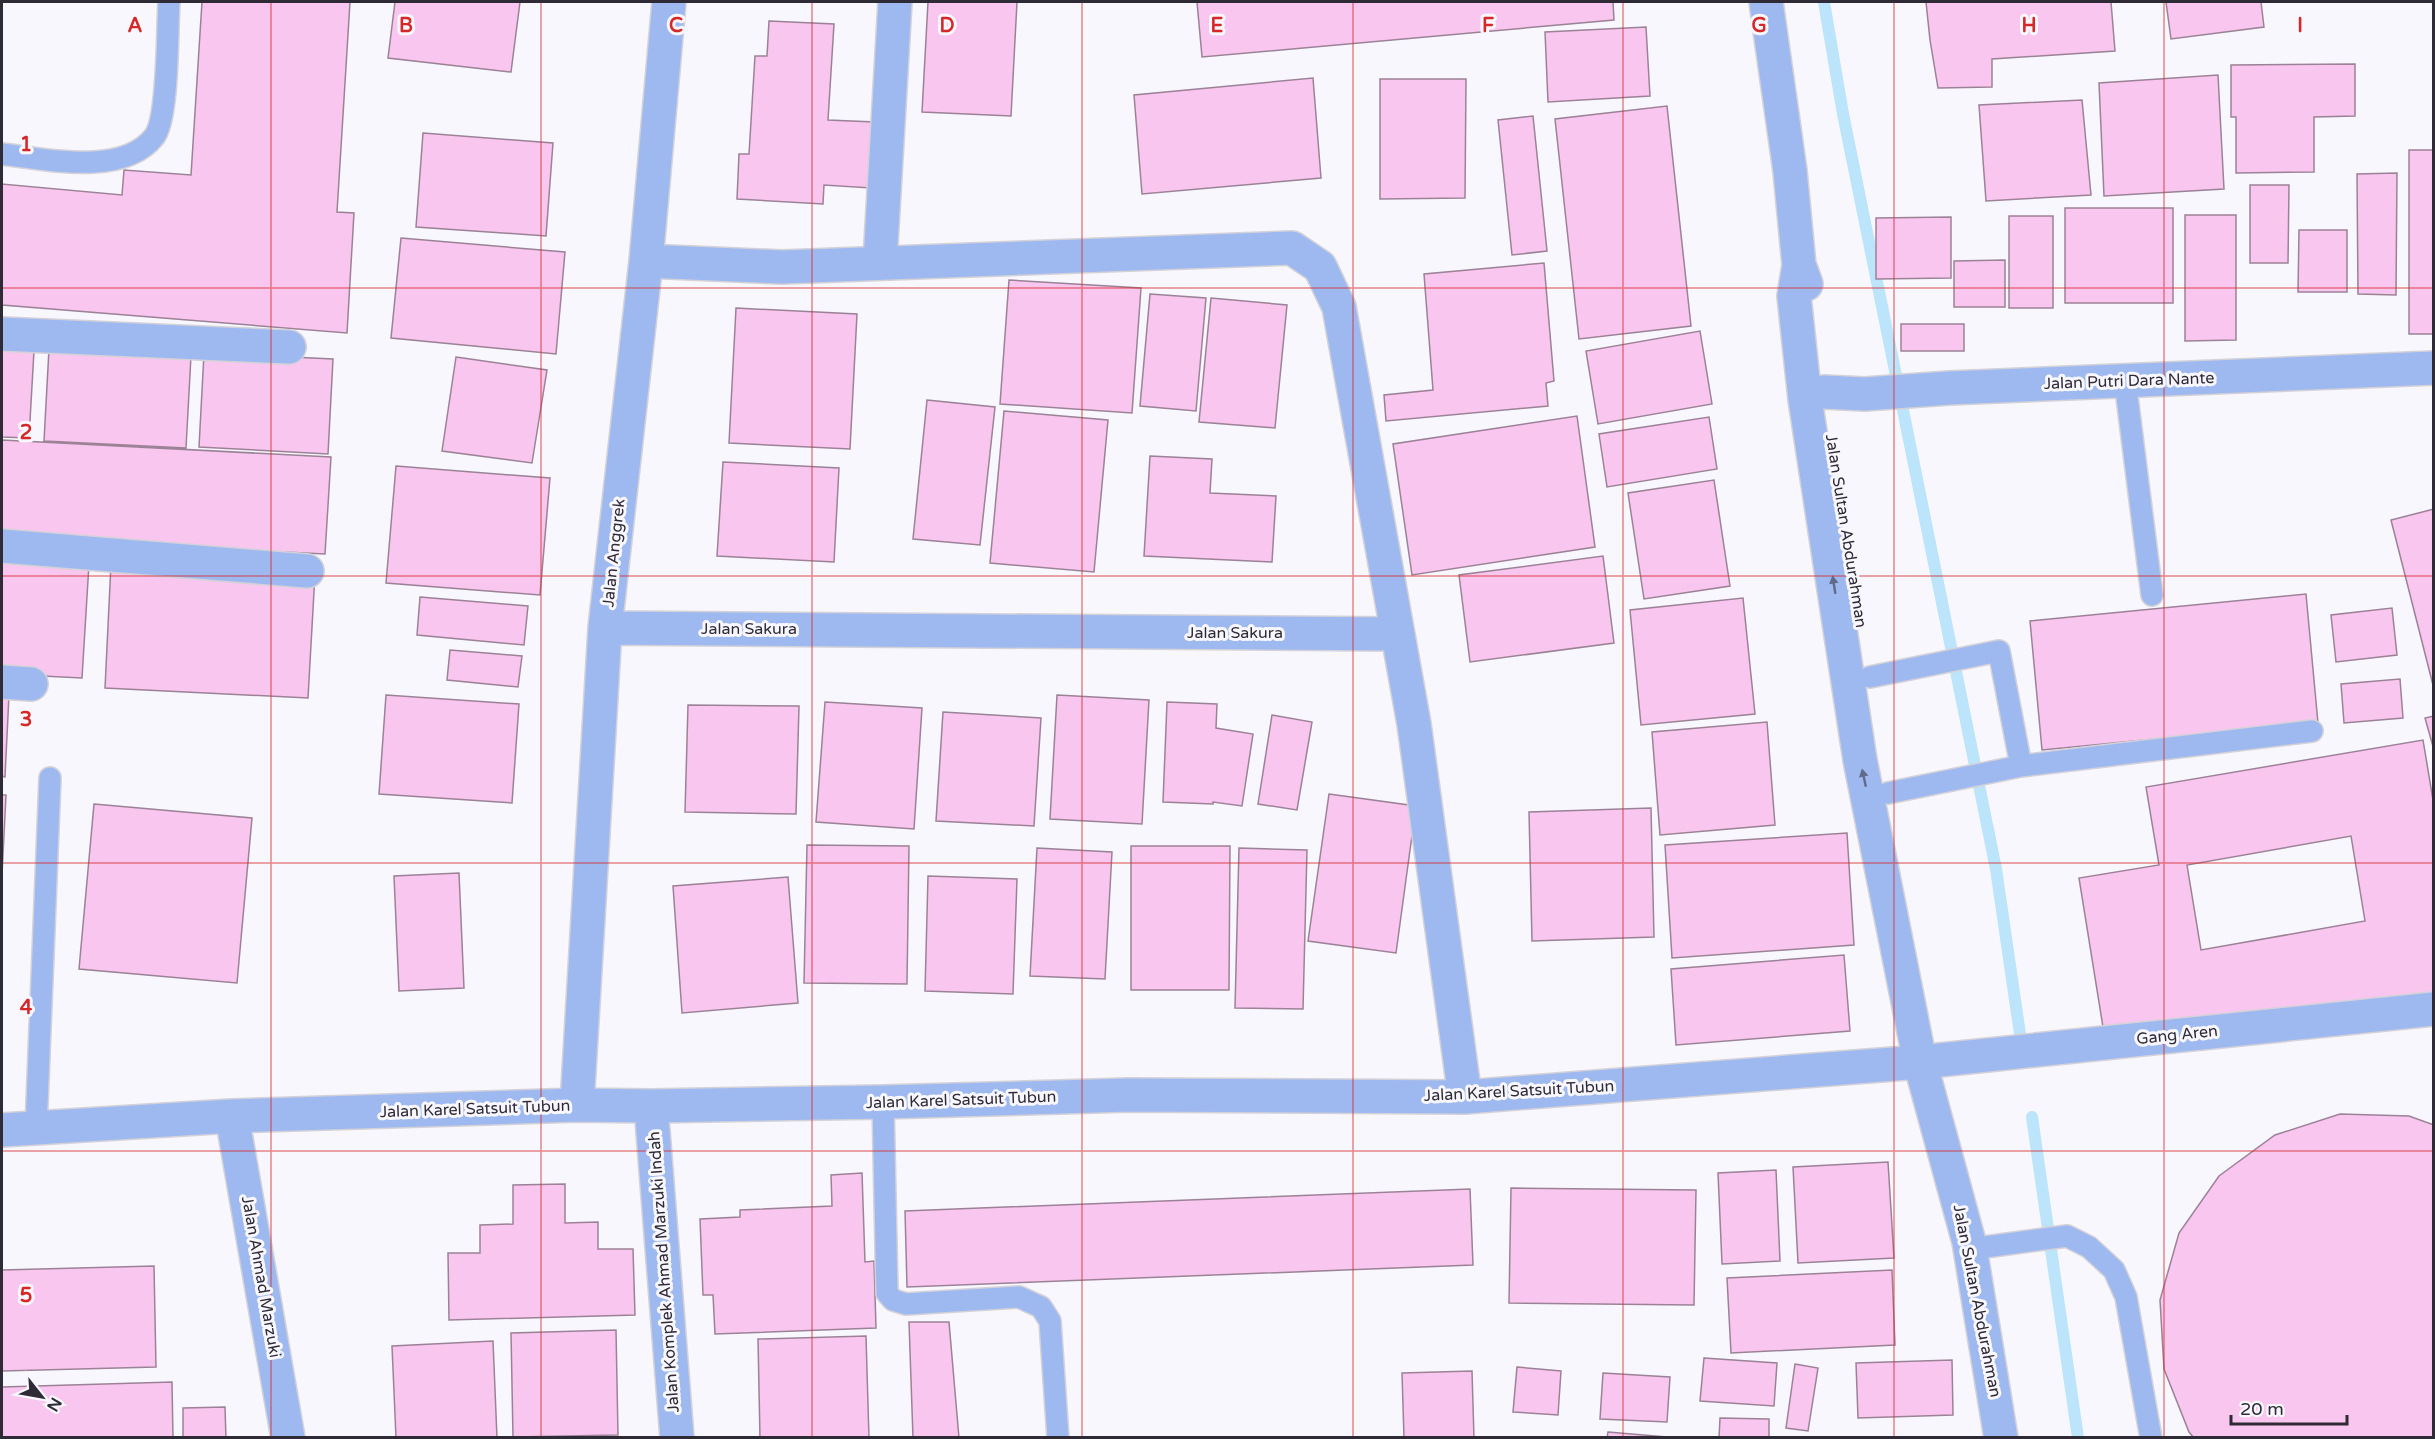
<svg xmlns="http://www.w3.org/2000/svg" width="2435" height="1439" font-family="'Varela Round',sans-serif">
<rect width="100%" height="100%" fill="#f8f7fd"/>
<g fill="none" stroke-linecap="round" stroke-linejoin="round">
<path stroke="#bce4fa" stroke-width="12" d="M1824,2l19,112 153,755 26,179
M2032,1117l46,321"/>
</g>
<path fill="#f8c6ef" stroke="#9c8297" stroke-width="1.5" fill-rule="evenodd" d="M202,2h148l-13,210 17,1 -7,120 -345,-28v-121l120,11 2,-25 67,5z
M395,2h125l-9,70 -123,-14z
M928,2h89l-6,114 -89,-4z
M1197,2h416l1,18 -412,37z
M1926,2h185l4,49 -123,8v28l-54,1 -8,-48z
M2166,2h95l3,25 -93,12z
M769,21l65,3 -6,96 47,2 -4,66 -47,-3 -1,19 -86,-5 2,-45h10l6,-98h12z
M1646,27l4,69 -102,6 -3,-70z
M2355,64v52l-41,1v55l-78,1v-56h-5v-52z
M2218,75l6,114 -120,7 -5,-113z
M1313,78l8,100 -179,16 -8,-99z
M1380,79h86l-1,119 -85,1z
M2082,100l9,95 -105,6 -7,-96z
M1667,106l24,220 -112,13 -24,-220z
M1533,116l14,135 -35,4 -14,-135z
M423,133l130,10 -7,93 -130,-9z
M2409,150h25v184h-25z
M2397,173l-1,122 -38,-1 -1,-120z
M2250,185h39l-1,78h-38z
M2065,208h108v95h-108z
M2185,215h51v125l-51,1z
M2009,216h44v92h-44z
M1951,217v61l-75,1v-61z
M2299,230h48v62h-49z
M401,238l164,14 -9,102 -165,-16z
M2005,260v47h-51v-46z
M1544,263l10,118 -8,2 2,23 -162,15 -2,-26 49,-5 -9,-116z
M1009,280l132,8 -9,125 -132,-9z
M1150,294l56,4 -10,113 -56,-5z
M1211,298l76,7 -12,123 -76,-6z
M736,308l121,6 -7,135 -121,-6z
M1901,324h63v27h-63z
M1700,331l12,73 -114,20 -12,-73z
M49,349l142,7 -5,92 -142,-7z
M2,350l32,1 -5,87 -27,-1z
M204,353l129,6 -5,95 -129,-7z
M456,357l91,13 -15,93 -90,-12z
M927,400l68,7 -15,138 -67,-6z
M1004,411l104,9 -14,152 -104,-9z
M1577,416l18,131 -183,28 -19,-131z
M1709,417l8,52 -110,18 -8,-53z
M2,440l329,17 -6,97 -323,-16z
M1150,456l62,3 -2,34 66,3 -4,66 -128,-6z
M723,462l116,6 -5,94 -117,-6z
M396,466l154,12 -10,117 -154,-12z
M1714,480l16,106 -86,13 -16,-106z
M2434,509v180l-43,-169z
M1603,556l11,87 -144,19 -11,-87z
M2,559l87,5 -7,114 -80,-4z
M111,564l204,10 -7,124 -203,-10z
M2306,594l12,129 -276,27 -12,-129z
M420,597l108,9 -4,39 -107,-10z
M1743,598l12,116 -114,11 -11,-115z
M2392,608l5,47 -61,7 -5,-47z
M450,650l72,6 -4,31 -71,-7z
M2400,679l3,39 -59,5 -3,-39z
M2,694l7,1 -4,82 -3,-1z
M386,695l133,9 -7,99 -133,-9z
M1057,695l92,5 -7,124 -92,-5z
M825,702l97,6 -8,121 -98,-7z
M1167,702l50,2 -1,24 37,6 -11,72 -29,-4v2l-50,-2z
M688,705l111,1 -3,108 -111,-2z
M943,712l98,6 -7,108 -98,-5z
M1272,715l40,7 -15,88 -39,-6z
M2434,716v34l-9,-32z
M1767,722l8,103 -115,10 -8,-103z
M2423,740l11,66v192l-327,54 -28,-174 80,-13 -13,-78zM2351,836l14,85 -164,29 -14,-85z
M1329,794l87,12 -20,147 -88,-12z
M2,795h4l-4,80z
M94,804l158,14 -15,165 -158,-14z
M1651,808l3,129 -122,4 -3,-129z
M1847,833l7,112 -182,13 -7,-113z
M807,845l102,1 -2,138 -103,-1z
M1131,846h99l-1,144h-98z
M1037,848l75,4 -7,127 -75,-3z
M1239,848l68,2 -4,159 -68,-1z
M459,873l5,115 -65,3 -5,-115z
M928,876l89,3 -4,115 -88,-3z
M788,877l10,126 -116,10 -9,-127z
M1844,955l6,76 -174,14 -5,-76z
M2340,1114l69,2 25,9v313h-240l-5,-6 -25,-63 -4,-69 19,-67 40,-57 56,-41z
M1888,1162l6,96 -96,5 -5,-96z
M1776,1170l4,91 -58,3 -4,-91z
M862,1173l3,89 9,-1 2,67 -161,6 -2,-39h-10l-3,-76 40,-2v-7l92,-4 -1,-31z
M565,1184v39l33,-1v27h35l2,66 -186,5 -1,-67h32v-28l33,-1v-39z
M1511,1188l185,2 -2,115 -185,-2z
M1470,1189l3,76 -566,22 -2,-76z
M154,1266l2,101 -154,4v-101z
M1892,1270l3,75 -164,8 -4,-75z
M909,1322h40l10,116h-46z
M616,1330l2,105 -105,2 -2,-104z
M866,1336l3,102h-109l-2,-99z
M493,1341l4,97h-101l-4,-92z
M1704,1358l73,5 -3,43 -74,-5z
M1952,1360l1,55 -95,3 -2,-55z
M1795,1364l23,4 -10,63 -22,-3z
M1517,1367l44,4 -3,44 -45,-3z
M1472,1371l2,67h-70l-2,-65z
M1603,1373l67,4 -3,45 -67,-3z
M172,1382l1,56h-171v-51z
M225,1407l1,31h-43v-30z
M1720,1418l49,1v19h-50z
M1608,1432l59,5 -60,1z"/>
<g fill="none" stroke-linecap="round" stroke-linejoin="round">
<g stroke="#d4d2d9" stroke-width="24">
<path id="service" d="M2,154c43,5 120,23 152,-17 15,-18 13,-109 15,-135
M2125,381l27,214
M1870,677l129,-26 22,115 -133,27
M2021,766l291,-35
M883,1102l4,191 6,7 13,4 113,-7 22,10 9,14 8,117
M36,1129l14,-351
M1970,1249l97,-13 22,11 25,23 12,27 25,141"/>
</g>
<g stroke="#d4d2d9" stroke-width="36">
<path id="minor" d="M646,261l136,6 510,-19 28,19 19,40 75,417 51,373
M880,261l15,-259
M2,334l287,13
M2,546l305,25
M605,628l792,6
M2,682l29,2
M577,1105l28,-477 41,-367 23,-259
M651,1106l26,332
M232,1116l56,322
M2,1130l230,-14 345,-11 74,1 232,-4 245,-7 337,2 455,-35 514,-53"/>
</g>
<g stroke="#d4d2d9" stroke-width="36">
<path id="tertiary" d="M1766,2l24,169 9,94 7,19
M1799,265l-5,31 11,103 55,361 60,302 49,180 32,196
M1824,392l41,2 84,-6 485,-20"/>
</g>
<use href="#service" stroke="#9eb8f0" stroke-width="21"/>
<use href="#minor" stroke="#9eb8f0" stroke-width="33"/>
<use href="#tertiary" stroke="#9eb8f0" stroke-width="33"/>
</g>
<defs><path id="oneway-solid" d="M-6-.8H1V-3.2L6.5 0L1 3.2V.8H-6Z" transform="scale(1.5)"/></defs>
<g fill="#606a8a">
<use href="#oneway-solid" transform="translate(1834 585) rotate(-99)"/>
<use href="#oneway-solid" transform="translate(1864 778) rotate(-102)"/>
</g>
<path fill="none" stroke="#d62828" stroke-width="1.5" stroke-opacity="0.55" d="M271,2v1436M541,2v1436M812,2v1436M1082,2v1436M1353,2v1436M1623,2v1436M1894,2v1436M2164,2v1436M2,288h2432M2,576h2432M2,863h2432M2,1151h2432"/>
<g text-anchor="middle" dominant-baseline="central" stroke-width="6" stroke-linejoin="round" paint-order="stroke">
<g font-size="16" fill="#2e2a36" stroke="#f8f7fd">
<text transform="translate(2129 381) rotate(-2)">Jalan Putri Dara Nante</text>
<text transform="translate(1846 531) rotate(81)">Jalan Sultan Abdurahman</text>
<text transform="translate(614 553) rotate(-84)">Jalan Anggrek</text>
<text x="749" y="629">Jalan Sakura</text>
<text x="1235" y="633">Jalan Sakura</text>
<text transform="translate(2177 1035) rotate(-6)">Gang Aren</text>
<text transform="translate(1519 1091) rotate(-3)">Jalan Karel Satsuit Tubun</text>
<text transform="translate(961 1100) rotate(-2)">Jalan Karel Satsuit Tubun</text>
<text transform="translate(475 1109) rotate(-2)">Jalan Karel Satsuit Tubun</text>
<text transform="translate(664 1272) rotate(-94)">Jalan Komplek Ahmad Marzuki Indah</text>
<text transform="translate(261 1277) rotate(80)">Jalan Ahmad Marzuki</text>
<text transform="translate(1977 1301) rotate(79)">Jalan Sultan Abdurahman</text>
</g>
</g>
<g font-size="20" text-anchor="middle" font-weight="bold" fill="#d62828" stroke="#f8f7fd" stroke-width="6" stroke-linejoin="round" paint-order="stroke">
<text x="135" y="32">A</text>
<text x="406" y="32">B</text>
<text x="676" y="32">C</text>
<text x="947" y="32">D</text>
<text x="1217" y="32">E</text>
<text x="1488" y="32">F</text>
<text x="1759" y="32">G</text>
<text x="2029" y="32">H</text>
<text x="2300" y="32">I</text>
<text x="26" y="151">1</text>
<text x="26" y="439">2</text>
<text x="26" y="726">3</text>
<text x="26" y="1014">4</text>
<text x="26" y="1302">5</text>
</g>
<rect width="2435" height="1439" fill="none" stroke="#2e2a36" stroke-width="6"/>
<g transform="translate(42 1397) rotate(121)" stroke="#f8f7fd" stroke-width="4.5" paint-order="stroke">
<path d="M0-4.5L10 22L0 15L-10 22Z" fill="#2e2a36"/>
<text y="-9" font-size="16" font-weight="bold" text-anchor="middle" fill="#2e2a36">N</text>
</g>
<path d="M2231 1415v9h116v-9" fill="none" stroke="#2e2a36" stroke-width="3"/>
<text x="2240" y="1415" font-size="18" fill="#2e2a36" stroke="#f8f7fd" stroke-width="4.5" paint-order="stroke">20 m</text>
</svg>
